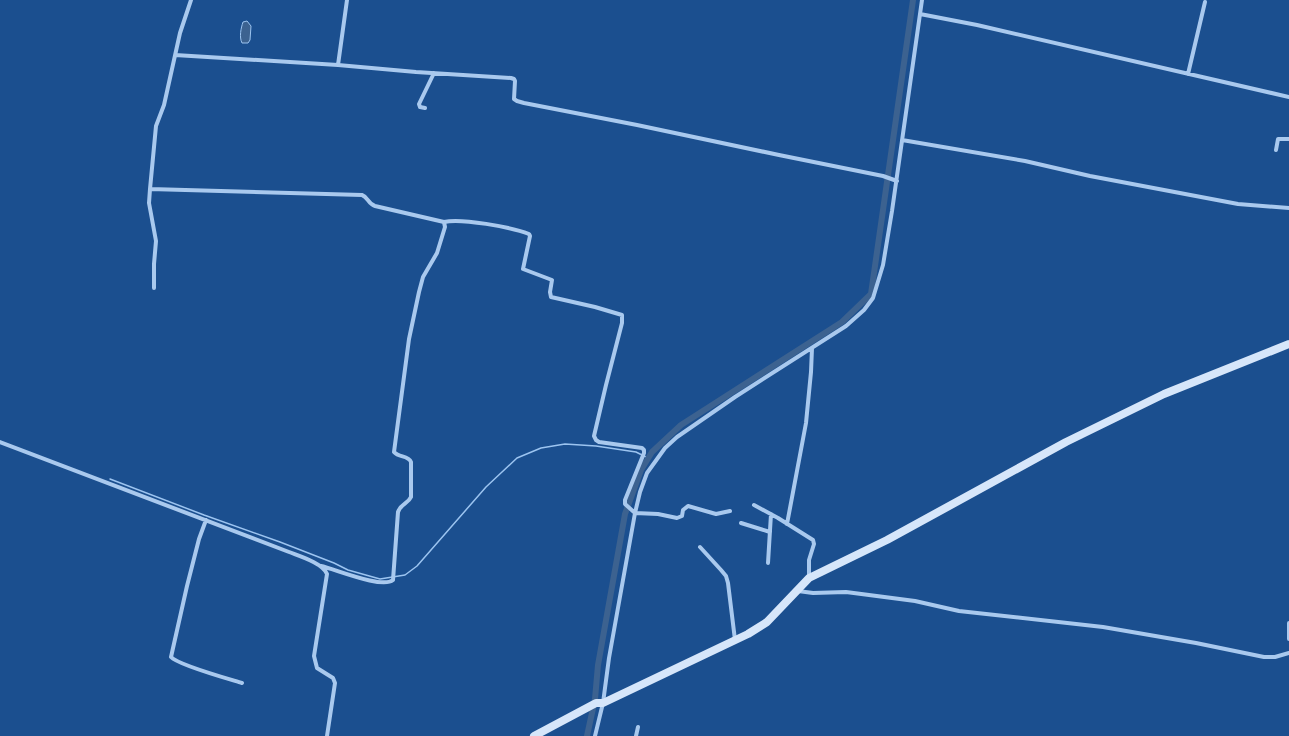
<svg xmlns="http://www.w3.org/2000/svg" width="1289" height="736" font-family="Commissioner,sans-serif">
<rect width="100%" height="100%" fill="#1b4f8f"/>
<path fill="#3c6290" stroke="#9cc4f0" d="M247,21l4,5 -1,14 -2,3h-6c-3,-6 -1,-15 1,-21z"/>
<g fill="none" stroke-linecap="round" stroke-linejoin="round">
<path stroke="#9cc4f0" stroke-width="1.5" d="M110,479l94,36 76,27 54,21 14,7 32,9 25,-4 12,-9 69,-79 31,-29 24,-10 24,-4 31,2 40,6 12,6"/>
<path stroke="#3c6290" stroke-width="6" d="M587,736l8,-37 3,-34 27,-151 16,-44 11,-18 29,-27 161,-103 29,-28 42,-294"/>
<path stroke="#a9c9ee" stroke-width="4" d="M191,0l-11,33 -16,72 -8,21 -6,63 212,6c6,2 6,9 13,11l69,16 1,5 -8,26 -14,24 -4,15 -10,47 -15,113c5,6 14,3 17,10v35c-3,7 -10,6 -13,15l-5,68c-11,9 -58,-11 -72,-14
M920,14l57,11 312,72
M175,55l163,10 78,7 95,6 3,1 1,2 -1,18 3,2 7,2 113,22 142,30 104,21 14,5
M338,65l9,-65
M1188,74l17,-72
M425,108l-5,-1 -1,-3 15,-31
M902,140l123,21 65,15 148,28 51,4
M1276,150l2,-11h11
M150,189l-1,14 7,38 -2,23v24
M444,222c17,-4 67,5 85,12l1,2 -7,33 29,11 -2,12 1,5 44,10 27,8v8l-16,62 -12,51 2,4 3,2 43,6 2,2v3l-19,47v4l10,9 23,1 19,4 5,-2 1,-6 5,-4 28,8 14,-3
M0,442l289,110c10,4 34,11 38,22l-13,82 3,12 16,10 2,5 -8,53
M754,505l24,13 35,22 1,4 -5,16v17
M206,520l-7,19 -12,47 -16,71c7,8 58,22 71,26
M741,523l29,9
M787,524l19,-101 5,-51 1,-24
M700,547l21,23 5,6 2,7 7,57
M768,563l3,-49
M798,591l15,2 33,-1 69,9 44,10 144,16 93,16 68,14h11l14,-4
M1289,623v16
M595,736l8,-33 6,-45 26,-145 5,-21 7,-19 18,-25 12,-11 58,-40 111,-71 18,-16 9,-12 10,-33 9,-54 30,-211
M636,736l2,-9"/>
<path stroke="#d6e6fa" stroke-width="8" d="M534,736l62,-33h7l145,-69 19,-12 42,-44 78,-38 179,-98 98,-48 125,-50"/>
</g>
</svg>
